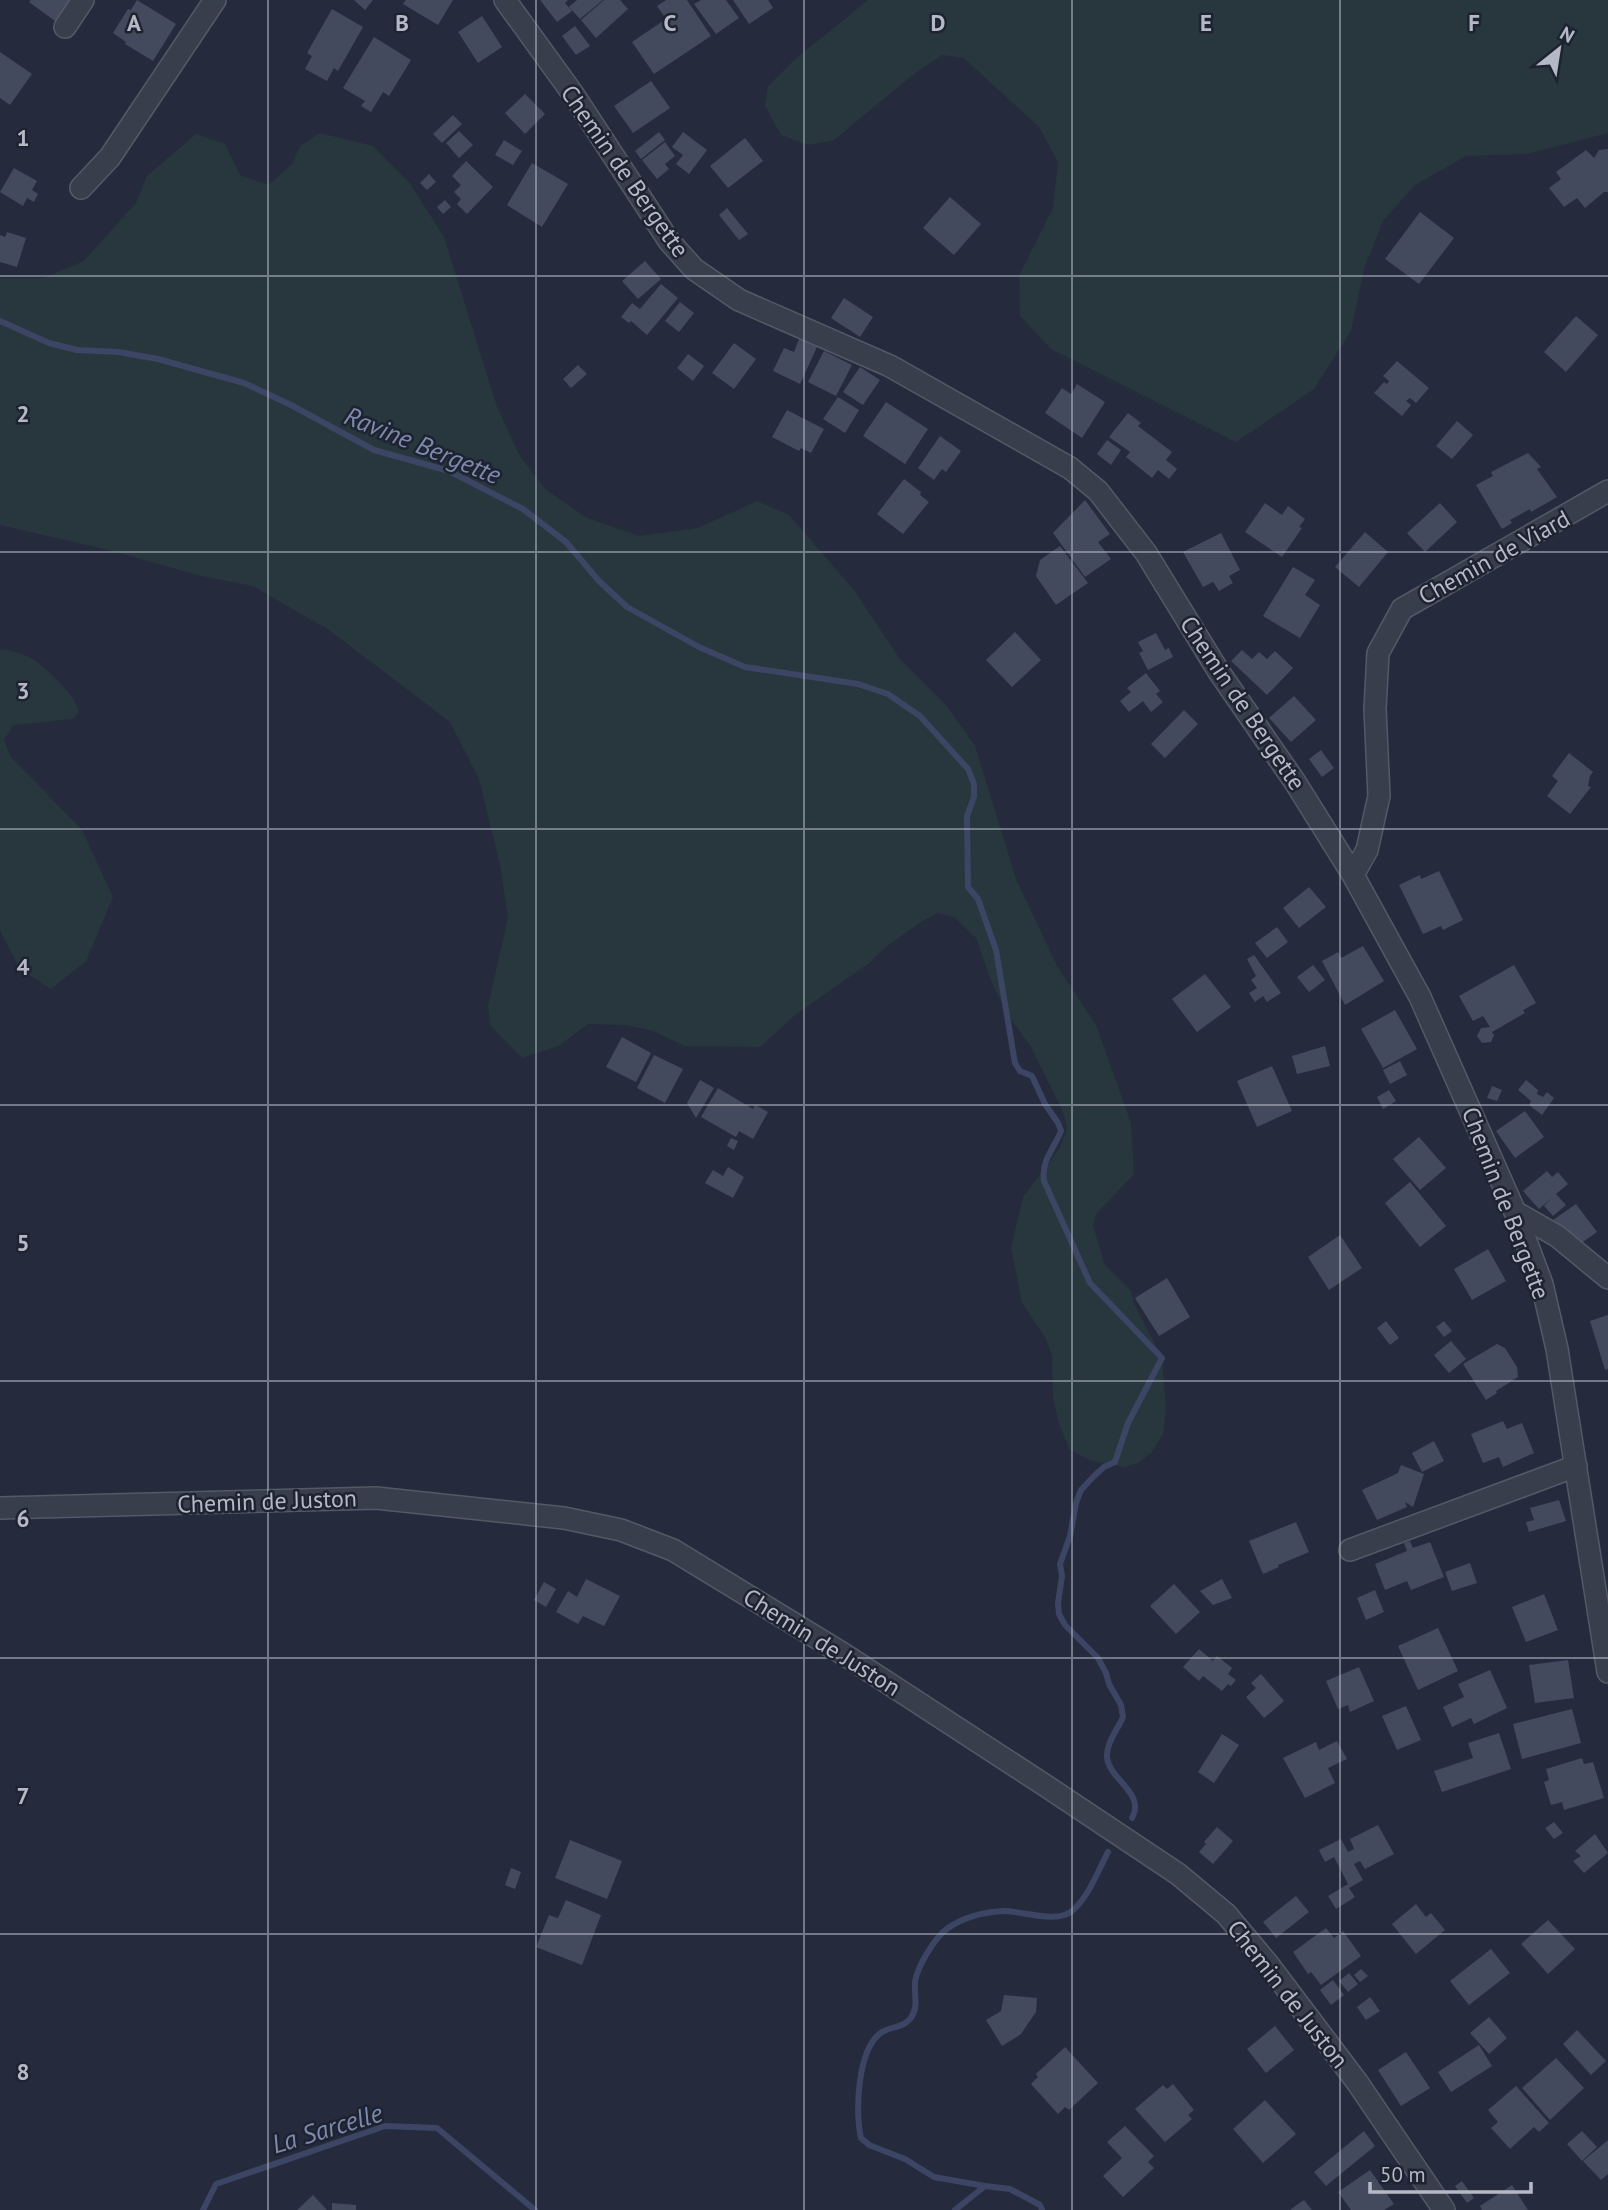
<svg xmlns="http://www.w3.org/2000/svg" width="1608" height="2210" font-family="'PT Sans',sans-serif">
<rect width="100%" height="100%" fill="#252b3c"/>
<path fill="#27373d" d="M868,0h740v133l-81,21 -61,2 -51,29 -32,36 -19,48 -13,62 -37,58 -78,53 -185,-93 -31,-33 -1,-40 34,-68 5,-46 -19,-35 -75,-69 -22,-3 -27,18 -81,67 -26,5 -27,-10 -16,-29 3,-20 25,-25z
M320,133l53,13 36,36 35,55 52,167 22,49 27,36 42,29 52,18 59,-8 59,-27 32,14 64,74 46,69 47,47 29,41 41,133 41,87 39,59 35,98 3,51 -38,40 -3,12 12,39 26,26 3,13 28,54 4,52 -3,24 -11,18 -14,11 -14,4 -32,-6 -22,-11 -11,-26 -6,-27 -1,-42 -7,-18 -23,-34 -11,-55 12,-51 37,-49 7,-20 -4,-16 -32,-65 -23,-32 -16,-32 -16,-45 -22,-21 -17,-4 -16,9 -35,25 -17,16 -75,53 -34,31 -75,-1 -32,-15 -27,-6 -38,-1 -30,22 -36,12 -32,-33 -2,-19 20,-89 -8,-52 -21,-86 -29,-57 -121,-92 -76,-44 -56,-11 -84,-24 -113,-26v-247h44l40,-17 52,-58 11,-27 49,-42 29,10 15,31 28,10 24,-21 8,-18z
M6,649c7,3 14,4 21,7 15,7 49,39 52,56l-7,7 -59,6 -9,15 7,17 71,73 31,67 -27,64 -35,28 -31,-20 -20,-38v-281z"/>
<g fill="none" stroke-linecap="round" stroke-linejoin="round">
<path stroke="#3c4664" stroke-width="6" d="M0,321l49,22 28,7 41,2 40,7 86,24 47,22 83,45 75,21 74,38 43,33 33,39 28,26 72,40 46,20 113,17 30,10 32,22 48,53 6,15v13l-7,19 1,71 10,12 18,51 19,113 5,8 12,5 13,28 13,19 3,8c-7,18 -20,29 -17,50l46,102 72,75 -34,65 -13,39 -11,5 -10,9 -13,14 -5,13 -6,33 -10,28 2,12 -4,27 1,11 6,11 33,33 8,15 3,11 12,21 2,12c-5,12 -17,26 -16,40 2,23 39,36 25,61
M985,2186l-51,-9 -29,-18 -36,-14 -8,-7c-6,-25 -4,-90 21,-106 10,-6 21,-4 28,-13 9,-11 4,-24 5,-37 2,-15 20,-45 33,-54 16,-11 36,-16 56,-17 18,0 53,13 68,0 16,-13 26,-40 36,-59
M203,2210l13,-26 169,-58 52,2 98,82
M955,2210l30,-24 25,3 30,16 2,5"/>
</g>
<path fill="#444a5d" d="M31,0h39l-15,21 -26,-19z
M137,0l39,24 -23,37 -28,-17 1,-2 -13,-9 15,-24 3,1z
M354,0h19l-8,10z
M406,0h47l-15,25 -35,-21z
M540,0h28l-3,3 7,8 -15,11z
M577,0h26l-23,19 -11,-12z
M604,0h16l8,9 -32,29 -15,-18z
M666,0h21l24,36 -57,38 -22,-32 34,-23 -9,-13z
M701,0h25l13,18 -23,16 -22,-30z
M733,0h35l5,8 -24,16z
M332,9l31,18 -25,44 -4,-3 -7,13 -22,-12 7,-13 -5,-3z
M482,16l20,31 -24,16 -20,-31z
M575,26l15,20 -14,9 -14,-19z
M374,37l37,23 -22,36 -6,-4 -12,20 -10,-6 4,-5 -22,-13z
M0,52l32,22 -22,31 -10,-7z
M651,81l19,27 -37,25 -19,-27z
M525,94l20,20 -20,20 -20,-21z
M453,115l9,9 -20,19 -9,-9z
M459,131l14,14 -14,13 -13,-15z
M659,132l6,8 -24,19 -6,-8z
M683,132l24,18 -18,24 -13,-10 7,-9 -11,-8z
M745,138l18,23 -35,27 -18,-22z
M504,140l18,11 -9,14 -18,-10z
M665,142l10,14 -10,8 4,5 -12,10 -15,-19z
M1608,149v43h-4l-19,16 -8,-10 -13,9 -15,-19 12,-9 -5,-7 30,-22 8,8 5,-8z
M466,161l27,26 -26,27 -10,-10 4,-5 -7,-7 7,-7 -9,-9z
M532,163l36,21 -26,43 -35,-22z
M14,168l23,13 -5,9 6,4 -4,8 -7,-4 -4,8 -23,-14z
M429,174l7,8 -9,8 -7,-7z
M950,197l31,27 -27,31 -31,-27z
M445,200l6,7 -8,7 -6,-7z
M727,208l21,26 -9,6 -20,-25z
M1420,212l34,26 -35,46 -34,-25z
M7,232l19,6 -9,29 -17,-5v-27l5,2z
M645,261l16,18 -23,20 -16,-18z
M661,284l17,14 -31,37 -16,-14 -2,2 -8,-6 11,-14 8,6z
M844,298l29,19 -13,20 -29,-19z
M680,302l14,11 -15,19 -14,-11z
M1576,316l22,19 -32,37 -22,-20z
M799,339l18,8 -17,37 -27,-13 11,-23 10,4z
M734,343l22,16 -22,30 -22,-16z
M824,351l28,14 -16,31 -28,-14z
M688,354l16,12 -11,15 -16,-13z
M1397,361l32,27 -13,15 -6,-5 -4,3 5,4 -9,11 -28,-23 10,-11 3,2 2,-3 -6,-5z
M578,365l9,9 -16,14 -8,-9z
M860,367l20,13 -17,25 -20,-13z
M1077,384l28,18 -23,36 -37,-25 17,-25 9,6z
M838,397l21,13 -14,23 -22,-14z
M886,402l42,27 -23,35 -42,-28z
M787,410l37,19 -13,24 -10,-5 -2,3 -27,-14z
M1128,413l13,10 -3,3 34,26 -6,8 11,9 -8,10 -11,-9 -6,8 -26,-21 4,-5 -21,-15z
M1457,421l16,14 -21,24 -16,-13z
M940,436l21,15 -15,21 -4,-3 -8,11 -16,-12z
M1107,440l14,10 -10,15 -14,-11z
M1528,453l13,14 -4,2 20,28 -26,15 -1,-3 -20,11 2,3 -10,6 -26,-44 17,-9 -2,-4z
M904,479l17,13 -1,3 9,7 -26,32 -26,-20z
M1085,500l25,34 -12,8 13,17 -26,18 -32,-44z
M1265,503l17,12 6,-9 17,13 -6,8 3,1 -20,29 -37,-25z
M1440,503l17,19 -32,30 -18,-19z
M1365,532l23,20 -29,35 -24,-20z
M1221,533l19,37 -11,6 4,7 -14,8 -6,-9 -10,5 -20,-35z
M1060,546l28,37 -32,22 -20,-29 4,-16z
M1293,567l22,13 -10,15 15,10 -20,33 -37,-22z
M1015,632l26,28 -29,27 -26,-27z
M1156,633l9,17 4,-2 4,9 -25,13 -9,-17 4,-2 -5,-9z
M1242,650l10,9 7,-7 8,7 8,-8 18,17 -26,27 -36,-34z
M1146,673l14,18 -4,3 7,8 -12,10 -8,-11 -14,11 -9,-11 11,-9 -4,-4z
M1294,696l22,24 -25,22 -22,-24z
M1184,710l14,14 -33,34 -14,-14z
M1321,750l13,18 -12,9 -13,-18z
M1569,753l24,19 -3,4 -2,10 3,1 -21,27 -23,-18 11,-15 -6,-5z
M1439,871l24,49 -20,10 -2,-4 -18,8 -24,-49 21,-10 1,4z
M1309,887l17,20 -27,21 -16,-20z
M1277,927l11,15 -21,16 -12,-15z
M1363,946l21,35 -39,24 -23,-44 16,-9 3,6z
M1254,955l27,38 -14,9 -4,-6 -8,6 -6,-9 8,-5 -6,-8 5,-4 -9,-17z
M1313,965l12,15 -16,12 -12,-15z
M1514,965l22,38 -13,7 2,3 -33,19 2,3 -3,7 -9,1 -5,-7 4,-8 9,-1 -7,-11 -10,5 -14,-25z
M1205,974l26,33 -34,25 -25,-33z
M1395,1010l22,39 -34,19 -22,-39z
M622,1037l29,16 -15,29 -30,-15z
M1325,1046l5,20 -33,8 -5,-18z
M654,1055l29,14 -18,34 -28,-15z
M1400,1061l7,14 -17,9 -7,-14z
M1272,1066l20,45 -35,16 -20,-46z
M700,1080l14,8 -18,30 -9,-15z
M1526,1080l12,10 -1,4 6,3 4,-5 7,6 -12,17 -13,-10 2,-4 -13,-11z
M1492,1086l10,4 -5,11 -10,-3z
M718,1088l35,21 2,-4 13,7 -15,27 -14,-8 -3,6 -35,-20z
M1389,1090l7,11 -13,8 -6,-12z
M1525,1111l19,26 -29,21 -19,-27z
M1419,1137l27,31 -26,22 -27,-31z
M731,1138l7,3 -4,9 -7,-4z
M728,1167l16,10 -11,21 -28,-15 8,-13 10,6z
M1547,1171l5,6 6,-5 10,12 -12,10 10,11 -13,11 -9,-10 8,-8 -13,11 -16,-18z
M1410,1182l36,44 -26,21 -35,-44z
M1576,1204l21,28 -20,14 -11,-8 -13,-18z
M1340,1235l22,33 -33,22 -21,-33z
M1488,1249l18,32 -34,19 -18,-31z
M1167,1278l23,39 -31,19 -24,-38z
M1608,1315v54l-3,1 -15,-49z
M1386,1321l13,17 -9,7 -13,-17z
M1444,1321l8,10 -8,6 -8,-10z
M1451,1341l15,18 -17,14 -15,-18z
M1497,1344l8,4 12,19 1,10 -22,14 1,2 -11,7 -23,-36z
M1503,1421l4,8 15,-6 12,30 -31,14 -4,-10 -16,6 -12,-29z
M1434,1441l10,20 -22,11 -10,-19z
M1401,1465l23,9 -11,33 -8,-5 2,5 -30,13 -15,-30 36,-17z
M1559,1500l7,21 -37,11 -3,-10 8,-2 -4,-12z
M1296,1522l13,30 -31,13 1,2 -16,7 -14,-33z
M1410,1541l3,7 17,-6 14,35 -33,13 -4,-9 -22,9 -10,-26 32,-13 -3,-8z
M1470,1563l7,20 -25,8 -7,-19z
M586,1579l34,17 -16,30 -21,-10 -5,8 -22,-12 12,-21 9,6z
M1222,1579l10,19 -19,7 -13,-14z
M544,1582l12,7 -10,18 -12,-7z
M1174,1584l26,28 -24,22 -26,-28z
M1375,1590l9,22 -18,8 -9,-22z
M1544,1594l14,36 -32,12 -14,-35z
M1438,1628l20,43 -40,19 -20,-44z
M1199,1649l14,12 4,-5 15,12 -4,6 8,6 -5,6 -3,-2 -6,7 -19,-15 -4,5 -16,-14z
M1568,1660l6,38 -39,5 -6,-38z
M1359,1667l15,34 -24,11 -2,-7 -10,4 -12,-28z
M1490,1670l17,38 -33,16 -3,-6 -19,9 -9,-20 21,-10 -6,-13z
M1261,1674l23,27 -20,17 -18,-21 10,-9 -5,-5z
M1406,1706l15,34 -24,10 -15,-34z
M1572,1709l9,34 -59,16 -9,-35z
M1499,1733l12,36 -69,23 -8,-21 39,-13 -5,-15z
M1222,1734l17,11 -25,38 -16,-11z
M1337,1741l10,18 -19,9 7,15 -30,15 -22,-40 33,-16 3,8z
M1582,1758l2,6 9,-2 11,36 -40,12 -2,-8 -11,3 -7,-23 5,-2 -3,-11z
M1554,1822l9,11 -9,6 -9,-11z
M1378,1825l16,29 -29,15 -5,-8 -6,3 9,16 -14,8 6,9 -19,12 -8,-13 20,-12 -14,-27 -9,5 -6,-12 22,-11 7,13 6,-3 -4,-10z
M1217,1827l16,14 -20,23 -14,-12 7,-8 -2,-2z
M1595,1834l13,19 -24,20 -11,-12 8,-5 -6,-5z
M570,1840l52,21 -15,38 -52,-21z
M511,1868l10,4 -6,17 -10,-4z
M1296,1896l13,16 -33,26 -13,-16z
M566,1900l35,15 -19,50 -46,-18 13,-32 9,3z
M1416,1904l10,13 5,-4 14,17 -29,24 -24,-30z
M1548,1920l27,29 -27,25 -27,-30z
M1326,1928l8,10 9,-7 18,25 -40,29 -10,-13 -3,2 -15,-22z
M1491,1949l19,24 -41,32 -19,-24z
M1361,1969l7,7 -8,6 -6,-7z
M1349,1973l9,11 -10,8 -9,-11z
M1333,1980l11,15 -13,10 -11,-15z
M1004,1995l33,3 -1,14 -15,22 -19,12 -16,-26 15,-9z
M1370,1997l10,14 -14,9 -9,-13z
M1489,2017l18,21 -18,16 -19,-21z
M1275,2026l19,24 -28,23 -19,-24z
M1577,2030l29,31 -15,14 -28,-31z
M1479,2045l13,21 -41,26 -13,-20z
M1065,2047l33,36 -29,27 -4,-3 -7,7 -27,-30 7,-7 -2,-3z
M1406,2052l24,36 -29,18 -23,-36z
M1556,2058l28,30 -34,32 -28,-32z
M1173,2084l21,26 -6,5 4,4 -27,23 -30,-33 28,-24 4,4z
M1516,2086l33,37 -10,9 -5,-5 -24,22 -19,-21 7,-6 -10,-12z
M1265,2100l31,34 -33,29 -30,-34z
M1125,2126l29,30 -6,6 6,6 -31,29 -20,-21 19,-18 -15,-16z
M1364,2131l11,15 -49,40 -12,-14z
M1582,2131l15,16 -15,14 -15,-17z
M1608,2140v34l-7,6 -18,-19z
M1370,2170l24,34 -10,6h-33l-13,-18z
M1462,2181l12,17 -7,5 -12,-17z
M1512,2185l16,25h-46l-2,-4z
M313,2195l14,15h-30z
M1304,2200l8,10h-22l8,-6z
M332,2203l24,2v5h-24z"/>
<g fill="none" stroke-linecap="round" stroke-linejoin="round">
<g stroke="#545967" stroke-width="24">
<path id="minor" d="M505,0l68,94 96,147 25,28 45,31 151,66 180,102 28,23 48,62 73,119 76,110 58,93 67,122 95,215 27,72 15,65 51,323
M65,27l18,-27
M81,188l29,-31 105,-157
M1353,875l14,-25 12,-54 -4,-87 3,-56 24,-44 206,-118
M1515,1212l42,24 51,42
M0,1508l376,-10 188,20 57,12 52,20 172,105 198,129 135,90 48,40 42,50 89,118 87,128
M1350,1550l226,-84"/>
</g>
<use href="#minor" stroke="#393e4c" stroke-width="21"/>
</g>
<path fill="none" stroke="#b5b9c7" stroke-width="2" stroke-opacity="0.55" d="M268,0v2210M536,0v2210M804,0v2210M1072,0v2210M1340,0v2210M0,276h1608M0,552h1608M0,829h1608M0,1105h1608M0,1381h1608M0,1658h1608M0,1934h1608"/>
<g text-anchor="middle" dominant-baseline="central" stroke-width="5" stroke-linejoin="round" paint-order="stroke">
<g font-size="24" fill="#b5b9c7" stroke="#1e2331">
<text transform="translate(625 171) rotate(55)">Chemin de Bergette</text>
<text transform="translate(1494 557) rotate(-29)">Chemin de Viard</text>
<text transform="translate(1243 703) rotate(56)">Chemin de Bergette</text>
<text transform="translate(1506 1203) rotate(69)">Chemin de Bergette</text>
<text transform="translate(267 1501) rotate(-2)">Chemin de Juston</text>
<text transform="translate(822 1642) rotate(32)">Chemin de Juston</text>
<text transform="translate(1288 1994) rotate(52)">Chemin de Juston</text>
</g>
<g font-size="26" font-style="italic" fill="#7e8aad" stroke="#1e2331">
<text transform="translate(423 445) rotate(22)">Ravine Bergette</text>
<text transform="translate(327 2128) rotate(-17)">La Sarcelle</text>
</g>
</g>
<g font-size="23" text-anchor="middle" font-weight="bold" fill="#b5b9c7" stroke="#1e2331" stroke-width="5" stroke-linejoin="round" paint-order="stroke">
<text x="134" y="31">A</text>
<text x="402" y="31">B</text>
<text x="670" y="31">C</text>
<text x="938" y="31">D</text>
<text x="1206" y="31">E</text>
<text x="1474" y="31">F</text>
<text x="23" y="146">1</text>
<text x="23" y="422">2</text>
<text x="23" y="699">3</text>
<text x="23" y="975">4</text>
<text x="23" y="1251">5</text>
<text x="23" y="1527">6</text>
<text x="23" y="1804">7</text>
<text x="23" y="2080">8</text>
</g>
<g transform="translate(1559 49) rotate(30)" stroke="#1e2331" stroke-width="5" paint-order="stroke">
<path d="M0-5L12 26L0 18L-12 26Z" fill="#b5b9c7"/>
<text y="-10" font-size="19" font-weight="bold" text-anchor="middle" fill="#b5b9c7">N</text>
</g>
<path d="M1370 2182v10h161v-10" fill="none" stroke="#b5b9c7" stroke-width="3.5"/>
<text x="1380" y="2182" font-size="21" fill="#b5b9c7" stroke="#1e2331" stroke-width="5" paint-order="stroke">50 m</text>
</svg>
